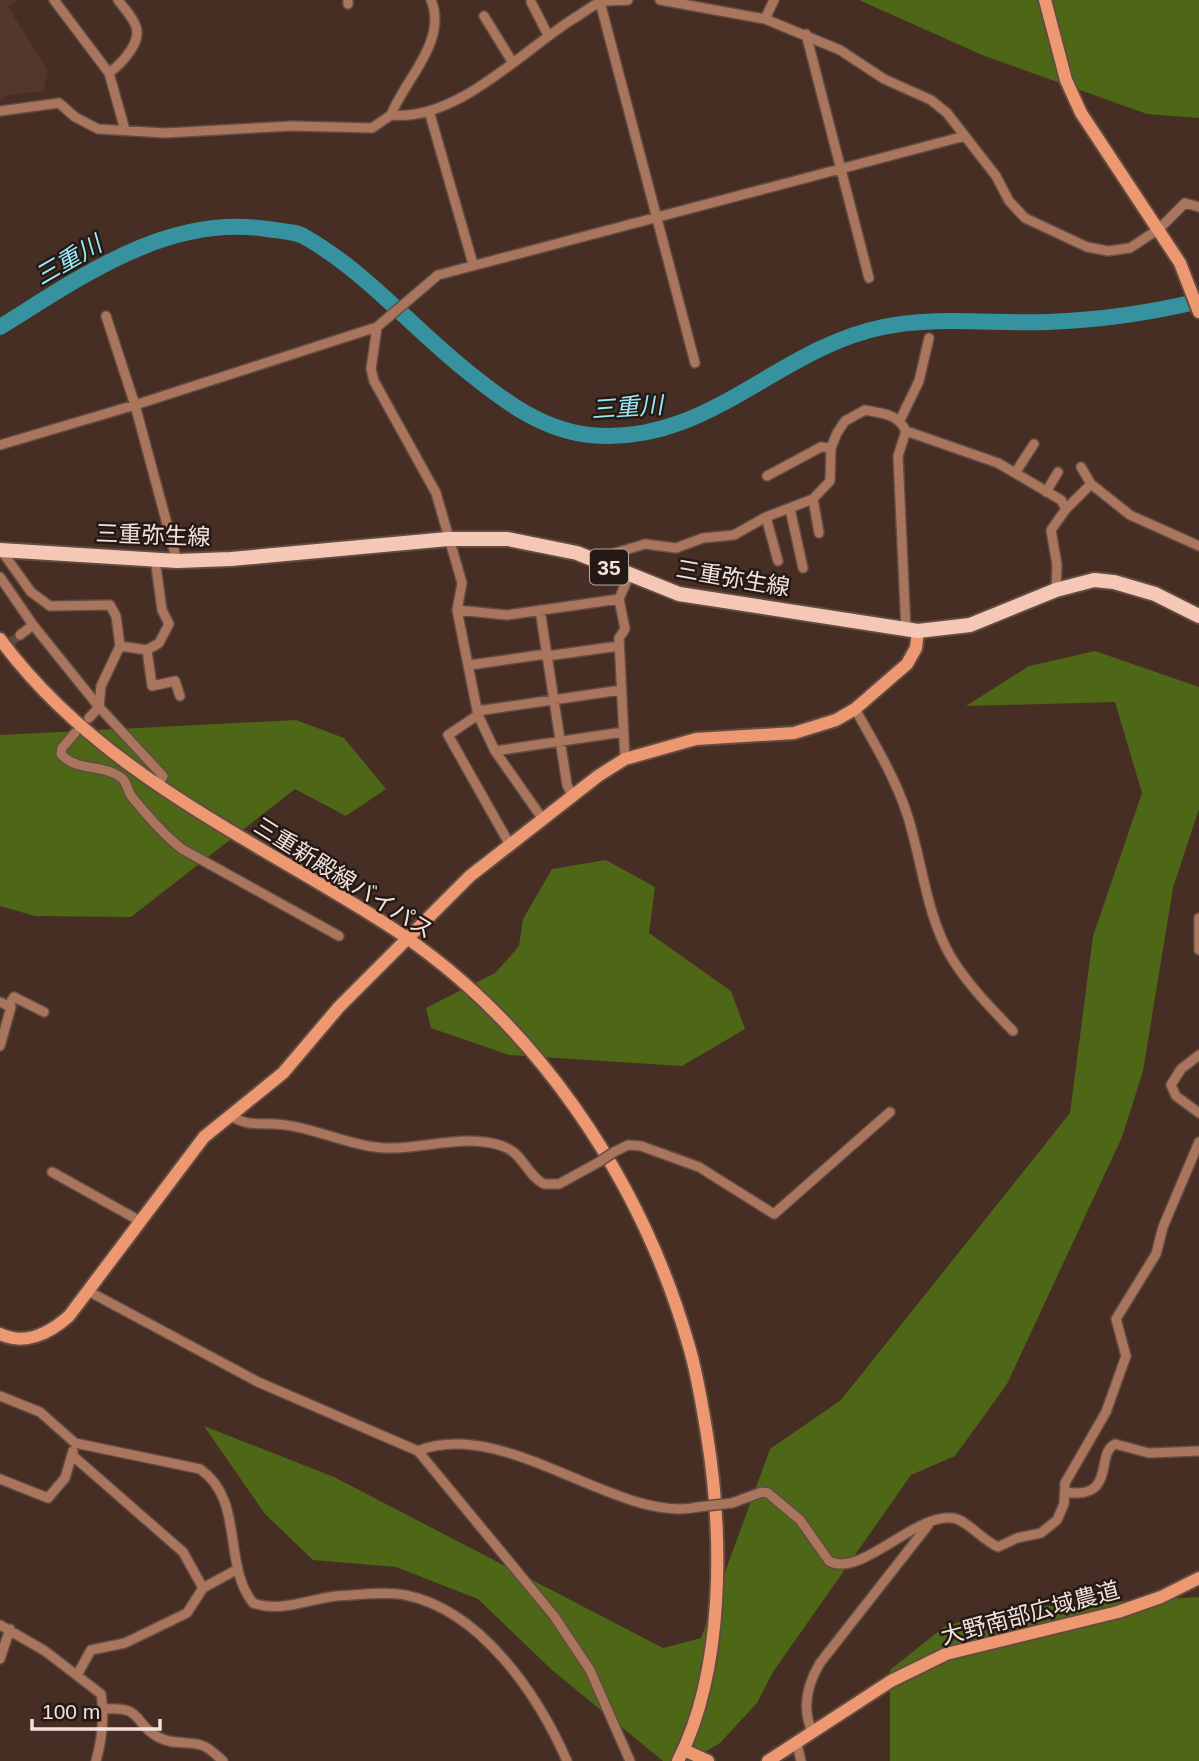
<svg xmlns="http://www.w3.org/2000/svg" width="1199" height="1761" font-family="Helvetica,'Noto Sans JP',sans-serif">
<rect width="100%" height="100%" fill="#462e24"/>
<path fill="#54362a" d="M0,0h18l-10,7 40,64 -5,20 -35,4 -8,6z"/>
<path fill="#4d6716" d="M859,0h340v118l-52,-4 -165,-59z
M1095,651l104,36v122l-26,79 -30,183 -21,66 -115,247 -52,72 -44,19 -138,197 -16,31 -37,40 -30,18h-27l-111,-91 -74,-71 -82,-32 -83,-7 -48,-46 -61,-88 130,51 329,171 38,-10 69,-189 71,-49 229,-287 23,-177 49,-143 -27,-91 -149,4 63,-40z
M296,720l48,18 42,51 -40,27 -51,-27 -164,128 -96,-1 -35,-10v-171z
M606,860l49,27 -6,46 82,58 14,38 -63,37 -173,-11 -78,-27 -5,-20 69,-35 24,-27 4,-27 29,-50z
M1199,1597v164h-309v-91l54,-43 55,-18z"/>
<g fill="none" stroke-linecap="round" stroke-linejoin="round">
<path stroke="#3792a0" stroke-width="16" d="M0,327c81,-50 167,-113 267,-98 12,2 28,2 38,8 63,36 107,91 163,135 36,29 74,58 122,63 117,12 185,-86 293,-108 53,-11 111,-3 165,-5 51,-2 102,-9 151,-21"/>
<path stroke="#604940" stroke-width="9" stroke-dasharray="9 4.5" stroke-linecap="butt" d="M0,650l20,-15"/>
<g stroke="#624b41" stroke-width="12">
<path id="street" d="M54,0l55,73 16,57
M348,0v4
M660,0l105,19 75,31 44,29 47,21 16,13 49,63 13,25 16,17 62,29 21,4 22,-3 29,-19 26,-26 14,4
M531,2l17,33
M600,2l95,361
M484,16l29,47
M765,19l9,-19
M806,34l63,244
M109,73c12,-9 35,-32 26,-49 -4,-9 -12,-17 -17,-24
M0,111l59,-8 16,14 23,12 67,4 127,-7 80,2 19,-13c65,7 131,-64 182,-96 9,-5 19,-14 28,-17 8,-2 18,-1 27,-2
M429,111l44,153
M391,115c14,-36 57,-74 40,-115
M106,316l29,89 42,156
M377,327l-6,42 3,12 62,112 26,90 -5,27 21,105 17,36 47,67
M900,420l19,-39 10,-43
M906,431l92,32 63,37 5,9 -15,21 6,35 -1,25
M0,445l135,-40 242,-78 61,-52 527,-139
M1015,473l19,-29
M767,476l54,-29 10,1
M1091,484l39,31 69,31
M1046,492l12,-20
M813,499l6,34
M790,509l13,59
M1066,509l25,-25 -10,-17
M766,517l12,44
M1,550l30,42 19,14 60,-1 6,11 4,30 27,4
M155,559l7,51 7,14 -10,19 -12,7 5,36 23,-5 5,15
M601,563l14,-10 30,-9 31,4 27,-10 31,-3 32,-18 47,-18 17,-18 1,-33 6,-15 8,-12 20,-11c18,4 32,3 41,21l-8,25 8,174
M0,577l33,48 -13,10
M457,610l50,5 112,-16
M540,610l27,175 5,10
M33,625l66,82 64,69 -6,10
M547,656l72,-10
M470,665l76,-11
M855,709c19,34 40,68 52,105 15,46 19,101 44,143 17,28 39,50 62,74
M477,711l144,-21
M478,715l-30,20 62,110
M89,718l10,-11 2,-21 19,-40
M75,733l-13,15 -1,6c17,19 42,9 61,24 5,5 6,14 10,19 16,19 31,37 50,52l157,87
M495,751l128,-19
M625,759l-6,-121 6,-9 -6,-30 10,-23
M1199,918v32
M0,1002l11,5 -11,39
M8,1006l6,-9 30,15
M1199,1055l-18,14 -10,16 5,11 23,17
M230,1115c15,11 27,8 45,9 40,2 80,26 120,24 35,-1 78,-15 112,0 16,7 21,28 37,36h15l40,-22
M614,1152l14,-7 13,1 58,21 75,47 116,-102
M52,1172l88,49
M88,1291l170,91 160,69 136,165 36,54 40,91
M0,1396l40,16 35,31 125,26c45,31 22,95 53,134 27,10 56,-4 83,-7 23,-1 47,-5 69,-1 76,15 133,100 162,166
M418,1451c87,-35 202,74 280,56
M72,1455l111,97 20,36
M0,1479l48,19 17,-20 8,-27
M1065,1492c52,9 30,-39 50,-48l34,9 50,-2
M732,1503l30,-11 6,1 32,27 29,41c31,18 87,-49 124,-43 14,2 29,22 45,29l19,-9 24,-5 16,-13 7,-16 1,-21 41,-71 20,-56 -10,-37 40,-65 7,-27 36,-85
M0,1625l45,26 56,43c4,23 1,45 -5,67
M0,1659l10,-30
M77,1675l14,-25 34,-7 62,-30 16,-25 33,-18
M104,1709c41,-3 28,14 54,28 14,8 29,4 43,8 8,2 16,11 22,16
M813,1733c-12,-24 -6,-48 7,-70l109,-139
M797,1744l4,17"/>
</g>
<g stroke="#624b41" stroke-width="16">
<path id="secondary" d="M1045,0l21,80 15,33 99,150 19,49
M0,639c98,133 250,198 386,285 147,94 254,253 302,419 9,29 14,61 19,92 16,99 18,234 -29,326
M0,1334c25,12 50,-1 69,-18l135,-179 79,-64 56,-66 131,-131 128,-100 27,-17 71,-20 98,-6 42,-13 19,-11 52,-45 9,-16 2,-17
M684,1750l24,11
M768,1761l123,-80 55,-27 172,-42 43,-15 38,-19"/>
</g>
<g stroke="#624b41" stroke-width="18">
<path id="primary" d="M0,550l177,11 54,-2 217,-20h60l69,14 102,41 239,37 52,-6 86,-35 38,-10 20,2 41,12 44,22"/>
</g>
<use href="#street" stroke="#aa755d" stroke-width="9"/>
<use href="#secondary" stroke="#ed9871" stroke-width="12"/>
<use href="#primary" stroke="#f4c8b4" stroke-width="14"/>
<g stroke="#624b41" stroke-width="12" stroke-linecap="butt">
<path id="street-bridge" d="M599,1162l15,-10
M698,1507l34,-4"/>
</g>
<use href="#street-bridge" stroke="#aa755d" stroke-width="9"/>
</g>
<g text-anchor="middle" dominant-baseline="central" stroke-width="5" stroke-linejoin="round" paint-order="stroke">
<rect fill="#241915" stroke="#b5a6a0" stroke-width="2" x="590" y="549.5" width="38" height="35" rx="5"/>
<g font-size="21" font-weight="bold" fill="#f3e2dc">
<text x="609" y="567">35</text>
</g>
<g font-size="23" fill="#f3e2dc" stroke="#241915">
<text transform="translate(153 535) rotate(2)">三重弥生線</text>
<text transform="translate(733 578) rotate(10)">三重弥生線</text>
<text transform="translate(344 878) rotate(32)">三重新殿線バイパス</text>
<text transform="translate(1030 1613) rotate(-15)">大野南部広域農道</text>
</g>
<g font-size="24" font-style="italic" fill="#98ecfa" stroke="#241915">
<text transform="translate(68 260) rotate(-30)">三重川</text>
<text transform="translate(627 407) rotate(-4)">三重川</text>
</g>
</g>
<path d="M32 1719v10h128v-10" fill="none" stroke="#f3e2dc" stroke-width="3.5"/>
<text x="42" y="1719" font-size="21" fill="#f3e2dc" stroke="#241915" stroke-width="5" paint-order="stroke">100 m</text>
</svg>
